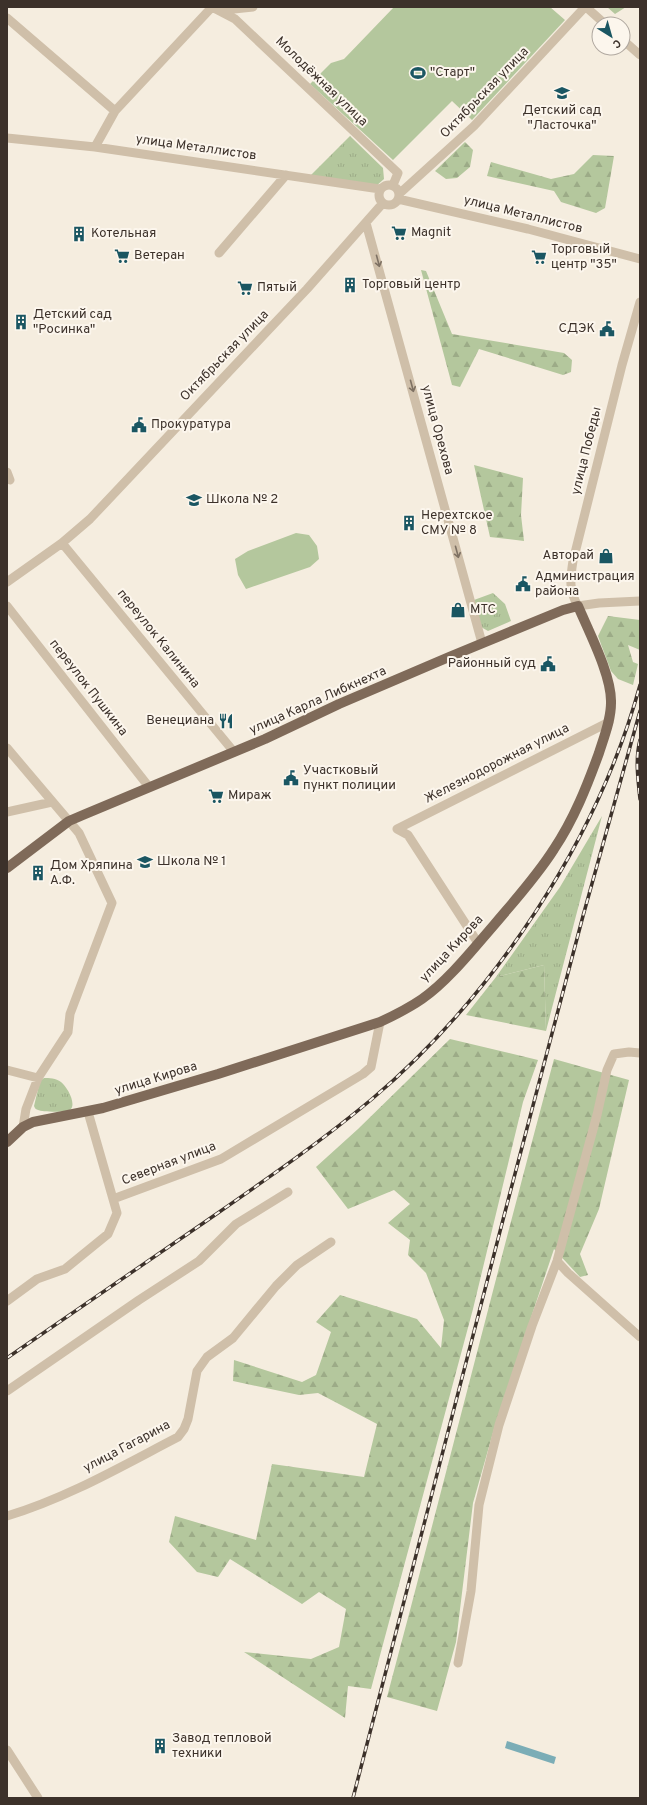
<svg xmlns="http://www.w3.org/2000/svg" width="647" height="1805" font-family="Overpass,sans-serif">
<defs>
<pattern id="grass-tufts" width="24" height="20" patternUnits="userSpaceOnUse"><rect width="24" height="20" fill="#b4c79d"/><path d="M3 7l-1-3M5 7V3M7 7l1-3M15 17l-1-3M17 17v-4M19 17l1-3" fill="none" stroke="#9cab87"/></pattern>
<pattern id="forest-firs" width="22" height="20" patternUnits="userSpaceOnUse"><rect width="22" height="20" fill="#b4c79d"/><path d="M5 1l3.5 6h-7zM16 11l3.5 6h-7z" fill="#9cab87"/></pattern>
</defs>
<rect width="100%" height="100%" fill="#f5eddf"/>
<path fill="url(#grass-tufts)" d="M350,136l33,32 1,11 -9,8 -66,-10z
M493,593l12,11 6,17 -23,10 -7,-4 -7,-27z
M602,816l-56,215 -2,-66 -48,12 64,-90z
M44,1078c5,0 12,0 17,4 6,5 15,20 10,27 -3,4 -29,3 -33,1 -3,-1 -3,-2 -4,-4l6,-25z"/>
<path fill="url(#forest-firs)" d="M607,7h19l-11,7z
M465,142l8,8 -3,17 -13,11 -11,1 -11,-8z
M593,155l21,1 -9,52 -9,5 -35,-11 -7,-11 -67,-15 4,-14 60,17 23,-5z
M421,270l5,1 26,63 112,19 8,7 -1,12 -8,3 -84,-26 -19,38 -8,-2z
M474,465l49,13 -2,37 3,26 -34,-4z
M608,616l32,4v30l-12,-5 5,17 5,2 -5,21 -15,-6 -7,-8 -13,-35z
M544,965l2,66 -80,-16 30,-38z
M450,1039l88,21 -15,42 -50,207 -102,380 -23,-3 -3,32 -101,-66 67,7 28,-12 7,-38 -27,-17 -17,12 -72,-45 -12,18 -21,-5 -28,-30 6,-26 81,24 16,-76 92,13 13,-53 -59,-31 -19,2 -66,-14 1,-21 68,22 14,-7 15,-43 -15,-10 24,-27 77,24 24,29 3,-28 -18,-47 -18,-18 2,-15 -22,-17 22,-19 -16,-14 -46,19 -32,-42 42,-38z
M554,1059l75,21 -30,129 -19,45 8,21 -8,2 -26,-28 -58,173 -23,81 -17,139 -19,69 -50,-14c57,-213 110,-426 167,-638z"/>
<path fill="#b4c79d" d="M394,7h156l15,13 -93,100 -20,-19 -59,59 -83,-76 21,-21 13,-4z
M296,533l13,2 8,11 2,13 -9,8 -64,22 -8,-14 -3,-16 13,-8z"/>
<path fill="#7badb6" d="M507,1741l49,16 -2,7 -49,-16z"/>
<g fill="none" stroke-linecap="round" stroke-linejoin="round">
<path stroke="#cfbfa9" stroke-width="9" d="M212,7l23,12 163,154 -5,12
M218,7l16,2 19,-2
M586,7l19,17
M7,18l108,93
M623,40l17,15
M7,138l88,9 285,42
M95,147l20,-36 97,-104
M379 195a10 10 0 1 1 20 0a10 10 0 1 1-20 0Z
M399,194l75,-68 111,-119
M398,199l130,30 112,30
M366,223l116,420
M219,253l67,-78
M640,302l-18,63 -49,196c-3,18 -4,30 5,45l21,-3 41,-2
M7,472l3,8
M62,543l172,209
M7,582l55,-39 28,-24 217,-230 76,-86
M7,606l142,181
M7,748l72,85 33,70 -42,111 -2,18 -30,46 -12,31 -3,18
M7,812l45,-10
M397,829l212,-107
M397,829l11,6 70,108
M7,1070l31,8
M88,1112l25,87
M557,1261l11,12 72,64
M7,1301l30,-22 28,-10 43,-35 9,-21 -4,-14 108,-40 142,-85 8,-7 9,-45
M7,1391l132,-91 60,-39 37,-37 52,-32
M7,1516c60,-18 115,-50 171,-79l6,-8 4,-10 9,-48 10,-14 26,-19 43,-52 21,-21 34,-23
M458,1663l13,-72 8,-86 20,-80 33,-99 25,-65 40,-146 10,-45 7,-16 15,-2 11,1
M7,1750l31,48"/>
<path stroke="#7f6a59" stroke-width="10" d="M7,868l62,-47 14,-6 182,-76 74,-35 110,-47 114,-47 15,-4c11,26 34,70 33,97 0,17 -7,34 -12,50 -12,33 -25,66 -45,96 -17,27 -39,51 -60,76 -20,23 -46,56 -72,74 -13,9 -27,16 -42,23l-162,52 -115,34 -70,14 -10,5 -16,15"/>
<g stroke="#3c312a" stroke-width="3.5">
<path id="rail" d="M640,740c-5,19 -2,40 0,59
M7,1358c64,-44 128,-88 192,-132 59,-41 118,-81 173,-127 122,-103 226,-260 268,-414
M353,1798l158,-609 72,-273 57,-205"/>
</g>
<use href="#rail" stroke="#fcf6ed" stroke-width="2" stroke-dasharray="6" stroke-linecap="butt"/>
</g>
<defs><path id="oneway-shaft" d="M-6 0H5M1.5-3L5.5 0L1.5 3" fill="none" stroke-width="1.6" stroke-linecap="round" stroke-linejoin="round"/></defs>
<g stroke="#7e7163">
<use href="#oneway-shaft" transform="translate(378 261) rotate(75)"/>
<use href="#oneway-shaft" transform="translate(412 386) rotate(75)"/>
<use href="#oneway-shaft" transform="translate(457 552) rotate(75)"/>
</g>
<defs>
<g id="stadium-bare" transform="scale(1.2)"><path d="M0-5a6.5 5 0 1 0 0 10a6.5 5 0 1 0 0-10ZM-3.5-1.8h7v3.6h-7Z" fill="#1a5662" stroke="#fcf6ed" stroke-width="2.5" paint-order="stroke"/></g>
<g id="school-bare" transform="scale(1.2)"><path d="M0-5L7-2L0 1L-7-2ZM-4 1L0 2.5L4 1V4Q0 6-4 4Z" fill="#1a5662" stroke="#fcf6ed" stroke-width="2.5" paint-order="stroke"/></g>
<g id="supermarket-bare" transform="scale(1.2)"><path d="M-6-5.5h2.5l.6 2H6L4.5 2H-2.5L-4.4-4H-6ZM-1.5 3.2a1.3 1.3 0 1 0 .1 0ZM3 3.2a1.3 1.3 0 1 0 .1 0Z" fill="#1a5662" stroke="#fcf6ed" stroke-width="2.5" paint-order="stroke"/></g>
<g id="building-bare" transform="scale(1.2)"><path d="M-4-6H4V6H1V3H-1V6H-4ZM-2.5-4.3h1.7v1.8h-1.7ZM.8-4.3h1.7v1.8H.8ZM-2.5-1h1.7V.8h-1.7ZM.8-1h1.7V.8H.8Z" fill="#1a5662" stroke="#fcf6ed" stroke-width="2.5" paint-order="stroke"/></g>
<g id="civic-bare" transform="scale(1.2)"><path d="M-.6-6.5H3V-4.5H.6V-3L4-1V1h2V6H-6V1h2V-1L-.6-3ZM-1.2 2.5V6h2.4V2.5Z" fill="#1a5662" stroke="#fcf6ed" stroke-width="2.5" paint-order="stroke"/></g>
<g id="shop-bare" transform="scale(1.2)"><path d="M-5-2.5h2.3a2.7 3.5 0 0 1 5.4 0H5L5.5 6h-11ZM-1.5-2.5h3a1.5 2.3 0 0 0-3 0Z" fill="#1a5662" stroke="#fcf6ed" stroke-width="2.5" paint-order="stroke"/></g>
<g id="restaurant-bare" transform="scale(1.2)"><path d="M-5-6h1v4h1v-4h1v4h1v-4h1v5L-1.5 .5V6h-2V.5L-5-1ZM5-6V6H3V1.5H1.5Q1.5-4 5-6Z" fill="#1a5662" stroke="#fcf6ed" stroke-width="2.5" paint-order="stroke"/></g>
</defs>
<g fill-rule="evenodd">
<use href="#stadium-bare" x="418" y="73"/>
<use href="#school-bare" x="562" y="93"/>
<use href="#supermarket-bare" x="399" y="233"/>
<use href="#building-bare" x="79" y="234"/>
<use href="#supermarket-bare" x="122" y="256"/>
<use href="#supermarket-bare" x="539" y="257"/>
<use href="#building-bare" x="350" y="285"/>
<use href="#supermarket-bare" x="245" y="288"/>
<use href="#building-bare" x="21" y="322"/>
<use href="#civic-bare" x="607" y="329"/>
<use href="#civic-bare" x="139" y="425"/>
<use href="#school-bare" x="194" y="500"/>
<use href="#building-bare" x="409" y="523"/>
<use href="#shop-bare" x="606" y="556"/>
<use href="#civic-bare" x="523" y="584"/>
<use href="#shop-bare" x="458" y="610"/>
<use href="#civic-bare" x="548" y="664"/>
<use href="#restaurant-bare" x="226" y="721"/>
<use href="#civic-bare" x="291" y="778"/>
<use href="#supermarket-bare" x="216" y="796"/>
<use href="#school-bare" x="145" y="862"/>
<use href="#building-bare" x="38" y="873"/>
<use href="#building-bare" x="160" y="1746"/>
</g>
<g text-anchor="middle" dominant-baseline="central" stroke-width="4" stroke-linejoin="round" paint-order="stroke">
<g font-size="13" fill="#3c312a" stroke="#fcf6ed" text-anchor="start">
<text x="430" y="73">"Старт"</text>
<text x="562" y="111" text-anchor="middle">Детский сад<tspan x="562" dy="15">"Ласточка"</tspan></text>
<text x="411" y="233">Magnit</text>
<text x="91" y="234">Котельная</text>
<text x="551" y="250">Торговый<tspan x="551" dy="15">центр "35"</tspan></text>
<text x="134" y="256">Ветеран</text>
<text x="362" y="285">Торговый центр</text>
<text x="257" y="288">Пятый</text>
<text x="33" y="315">Детский сад<tspan x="33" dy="15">"Росинка"</tspan></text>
<text x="595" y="329" text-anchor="end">СДЭК</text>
<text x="151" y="425">Прокуратура</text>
<text x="206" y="500">Школа № 2</text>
<text x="421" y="516">Нерехтское<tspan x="421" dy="15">СМУ № 8</tspan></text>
<text x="594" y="556" text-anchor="end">Авторай</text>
<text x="535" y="577">Администрация<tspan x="535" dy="15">района</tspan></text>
<text x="470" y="610">МТС</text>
<text x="536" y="664" text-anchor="end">Районный суд</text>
<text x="214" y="721" text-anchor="end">Венециана</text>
<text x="303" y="771">Участковый<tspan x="303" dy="15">пункт полиции</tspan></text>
<text x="228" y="796">Мираж</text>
<text x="157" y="862">Школа № 1</text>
<text x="50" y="866">Дом Хряпина<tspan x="50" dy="15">А.Ф.</tspan></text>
<text x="172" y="1739">Завод тепловой<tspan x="172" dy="15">техники</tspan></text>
</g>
<g font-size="13" fill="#3c312a" stroke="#fcf6ed">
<text transform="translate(321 82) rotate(44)">Молодёжная улица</text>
<text transform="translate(485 93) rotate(-46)">Октябрьская улица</text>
<text transform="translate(196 148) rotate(8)">улица Металлистов</text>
<text transform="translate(523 215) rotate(14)">улица Металлистов</text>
<text transform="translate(225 356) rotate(-46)">Октябрьская улица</text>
<text transform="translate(437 430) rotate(75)">улица Орехова</text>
<text transform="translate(587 451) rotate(-76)">улица Победы</text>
<text transform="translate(158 639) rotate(51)">переулок Калинина</text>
<text transform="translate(88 688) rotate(52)">переулок Пушкина</text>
<text transform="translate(318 701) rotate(-24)">улица Карла Либкнехта</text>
<text transform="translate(497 764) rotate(-27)">Железнодорожная улица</text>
<text transform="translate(452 949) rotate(-47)">улица Кирова</text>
<text transform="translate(156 1079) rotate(-17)">улица Кирова</text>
<text transform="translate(169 1164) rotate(-21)">Северная улица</text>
<text transform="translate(127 1447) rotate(-28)">улица Гагарина</text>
</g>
</g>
<rect width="647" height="1805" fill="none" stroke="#3c312a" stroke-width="16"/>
<g transform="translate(611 36) rotate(143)"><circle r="19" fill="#fcf6ed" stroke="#afa79f"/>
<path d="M0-3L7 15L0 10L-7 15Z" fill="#1a5662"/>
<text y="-6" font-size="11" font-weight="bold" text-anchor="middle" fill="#3c312a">С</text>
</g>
</svg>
